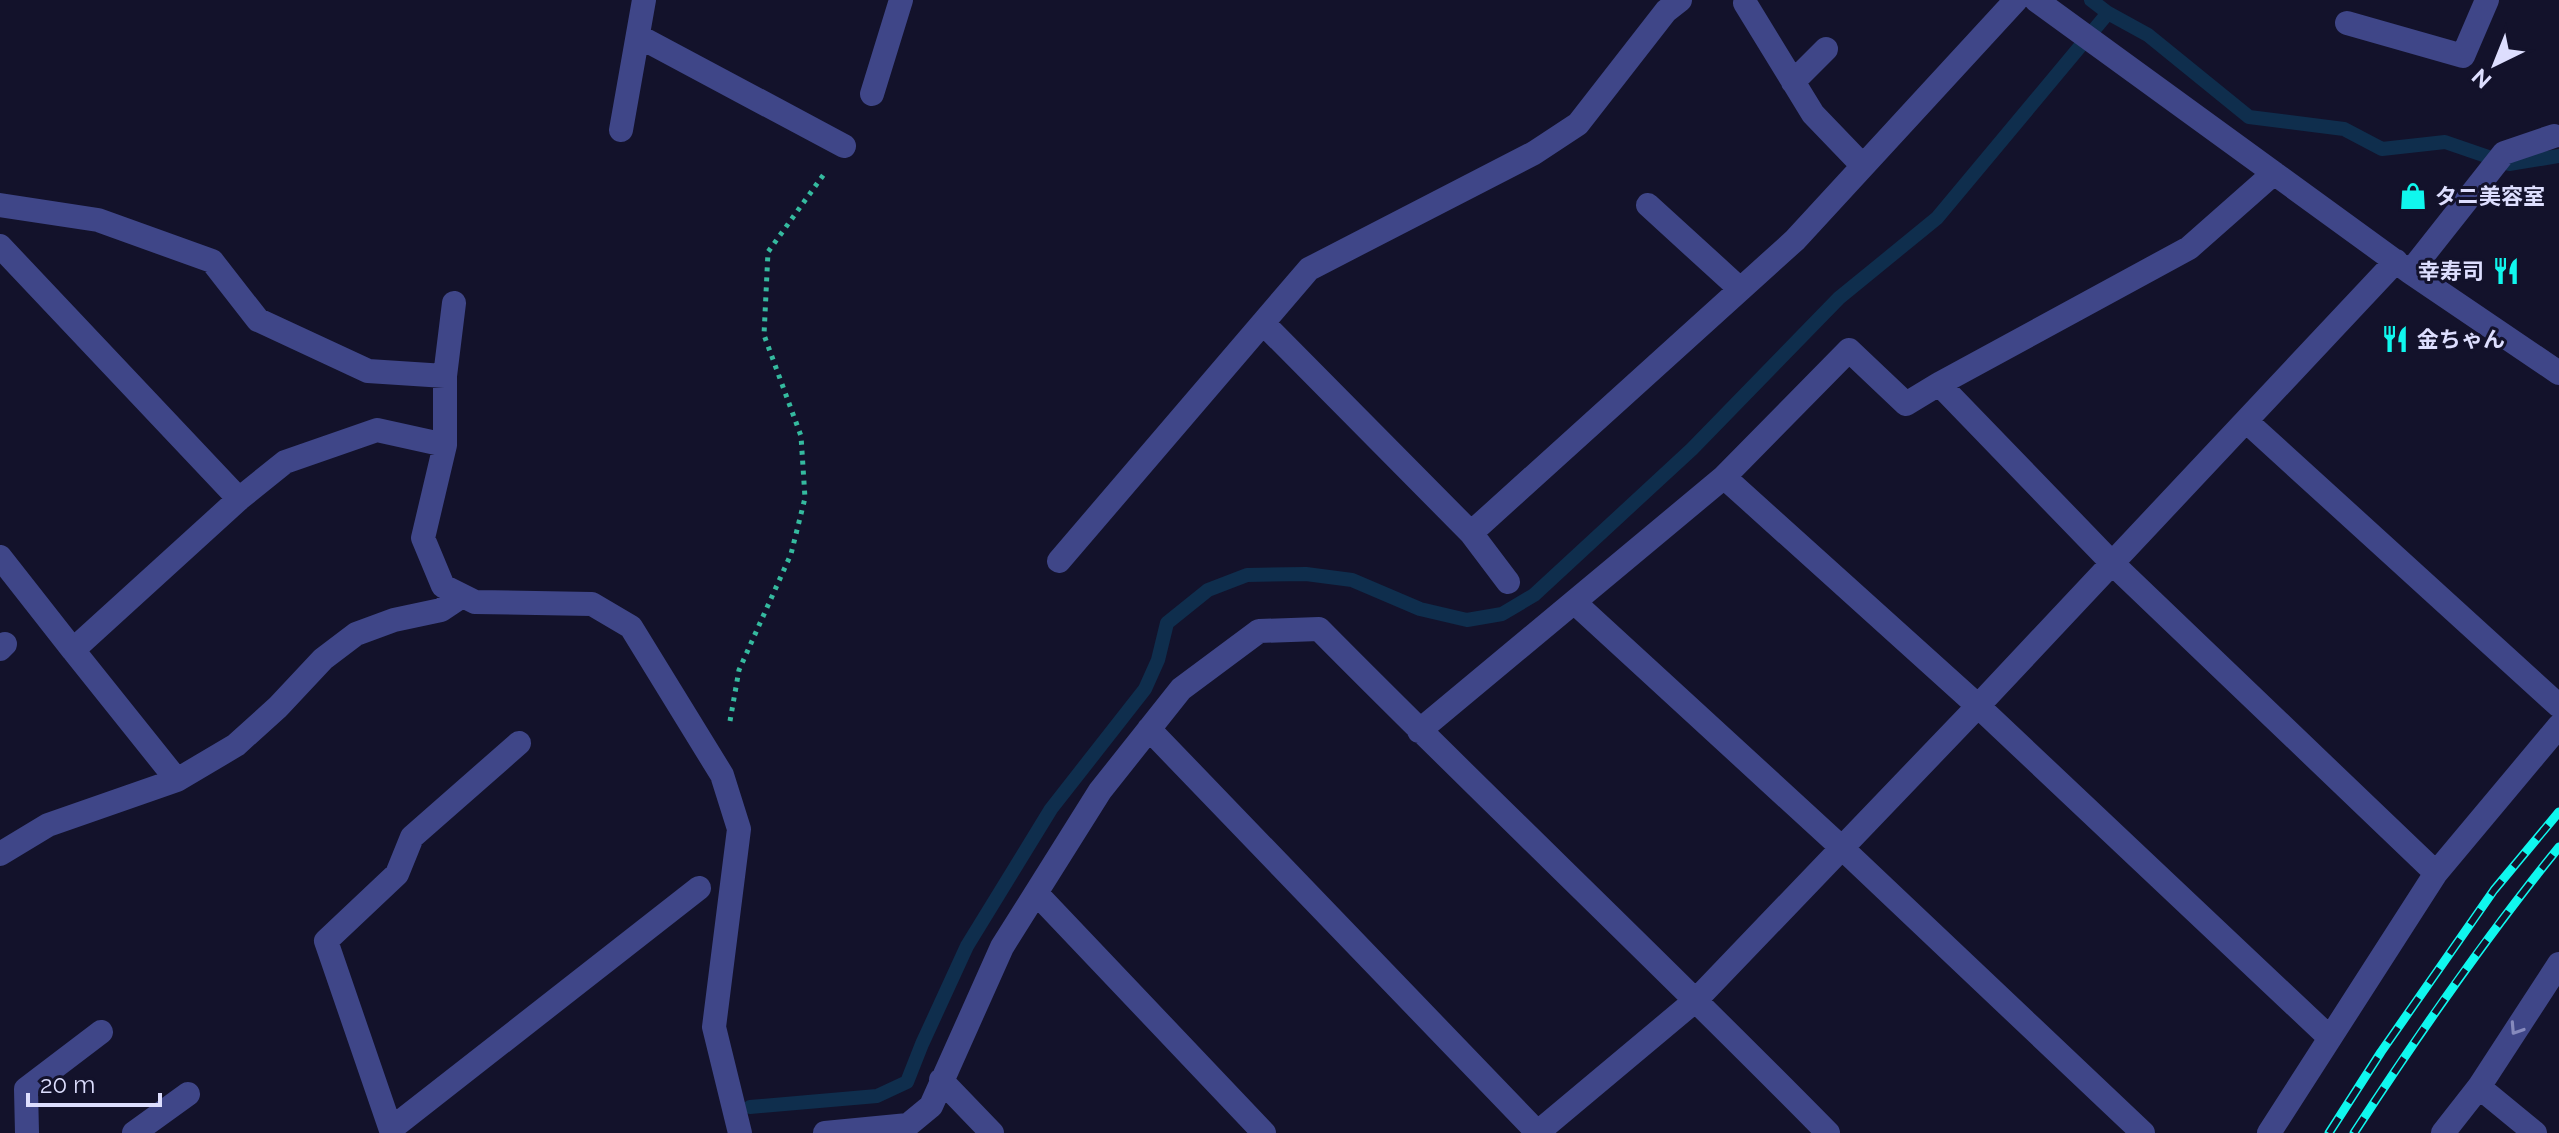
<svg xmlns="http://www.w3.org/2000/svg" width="2559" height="1133" font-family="Raleway,'Noto Sans JP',sans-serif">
<rect width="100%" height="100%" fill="#13122b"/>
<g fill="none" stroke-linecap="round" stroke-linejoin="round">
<path stroke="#0f2e4d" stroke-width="14" d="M2091,0l17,13 40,22 101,82 95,12 38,20 63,-7 64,22 50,-8
M750,1107l127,-11 30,-14 15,-38 45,-98 84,-137 94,-120 13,-29 9,-37 41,-33 39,-15 59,-1 46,6 68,29 47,11 35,-6 32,-19 158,-146 147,-151 98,-80 171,-205"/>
<path stroke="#35ba9f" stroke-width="5" stroke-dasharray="4 6" stroke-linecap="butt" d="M730,721l9,-51 52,-116 14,-56 -4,-62 -37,-101 4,-83 56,-78"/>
<path stroke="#3f4688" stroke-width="24" d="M2036,0l374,272 149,101
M1745,3l68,111 50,52
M2347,23l116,33 24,-56
M638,36l206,110
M1793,82l33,-33
M872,94l29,-94
M621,130l23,-130
M0,205l98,15 114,41 46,59 110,51 77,5
M1648,205l92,84
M0,246l239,253
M2410,272l94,-119 50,-17
M1263,323l208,210 37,49
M1939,384l173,179 324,310
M2246,421l313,285
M445,445v-69l9,-73
M1724,477l254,229 352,332
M1471,533l324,-293 221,-240
M0,557l73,93
M1059,561l250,-292 225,-116 44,-29 88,-113 14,-11
M1574,602l268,246 301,285
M0,649l5,-5
M1149,729l389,404
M1419,731l305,-254 125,-127 57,54 33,-20 250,-136 85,-75
M177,780l59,-35 42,-38 45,-48 33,-25 38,-14 47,-10 21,-14
M0,854l48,-29 129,-45 -104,-130 166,-151 46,-37 92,-32 68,15 -22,93 20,48 32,16 117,2 39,23 91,148 17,54 -25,198 26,106
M1037,894l227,239
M941,1080l51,53
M2479,1087l56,46
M391,1129l308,-241
M27,1133l-1,-44 75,-57
M134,1133l54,-39
M392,1133l-66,-192 71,-67 15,-37 107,-94
M825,1133l83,-8 23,-19 71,-159 98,-156 81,-102 78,-58 60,-2c168,170 342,334 509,504
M1537,1133l160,-134 281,-293 418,-445
M2269,1133l167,-260 123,-147
M2443,1133l36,-46 80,-123"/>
<g stroke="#10f7ee" stroke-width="9">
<path id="rail" d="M2329,1133l52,-81 113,-162 65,-78
M2354,1133c64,-98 131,-195 205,-286"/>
</g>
<use href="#rail" stroke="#13122b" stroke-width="6" stroke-dasharray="18" stroke-linecap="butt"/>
</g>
<defs><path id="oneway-chevron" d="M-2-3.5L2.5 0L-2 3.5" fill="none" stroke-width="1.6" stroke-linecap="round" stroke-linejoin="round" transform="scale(2)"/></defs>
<use stroke="#868abd" href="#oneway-chevron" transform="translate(2516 1029) rotate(123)"/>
<defs>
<g id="shop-bare" transform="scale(2.16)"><path d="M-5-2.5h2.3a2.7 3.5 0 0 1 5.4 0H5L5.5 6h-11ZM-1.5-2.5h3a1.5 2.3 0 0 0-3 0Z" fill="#10f7ee" stroke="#13122b" stroke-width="2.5" paint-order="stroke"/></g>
<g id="restaurant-bare" transform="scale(2.16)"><path d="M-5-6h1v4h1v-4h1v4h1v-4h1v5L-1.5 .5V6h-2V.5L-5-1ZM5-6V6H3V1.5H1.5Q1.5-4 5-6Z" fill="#10f7ee" stroke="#13122b" stroke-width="2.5" paint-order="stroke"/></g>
</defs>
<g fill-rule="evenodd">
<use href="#shop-bare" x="2413" y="196"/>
<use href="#restaurant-bare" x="2506" y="271"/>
<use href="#restaurant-bare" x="2395" y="339"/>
</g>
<g text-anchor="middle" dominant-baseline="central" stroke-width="6" stroke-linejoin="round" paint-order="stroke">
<g font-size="22" font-weight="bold" fill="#dddefe" stroke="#13122b" text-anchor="start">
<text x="2435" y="196">タニ美容室</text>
<text x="2484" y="271" text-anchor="end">幸寿司</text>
<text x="2417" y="339">金ちゃん</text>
</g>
</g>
<g transform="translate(2495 64) rotate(223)" stroke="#13122b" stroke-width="6" paint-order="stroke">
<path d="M0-6L14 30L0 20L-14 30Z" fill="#dddefe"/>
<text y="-12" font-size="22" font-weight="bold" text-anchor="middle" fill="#dddefe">N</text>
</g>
<path d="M28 1093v12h132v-12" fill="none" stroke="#dddefe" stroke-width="4"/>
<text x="40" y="1093" font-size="24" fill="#dddefe" stroke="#13122b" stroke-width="6" paint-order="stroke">20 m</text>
</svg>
